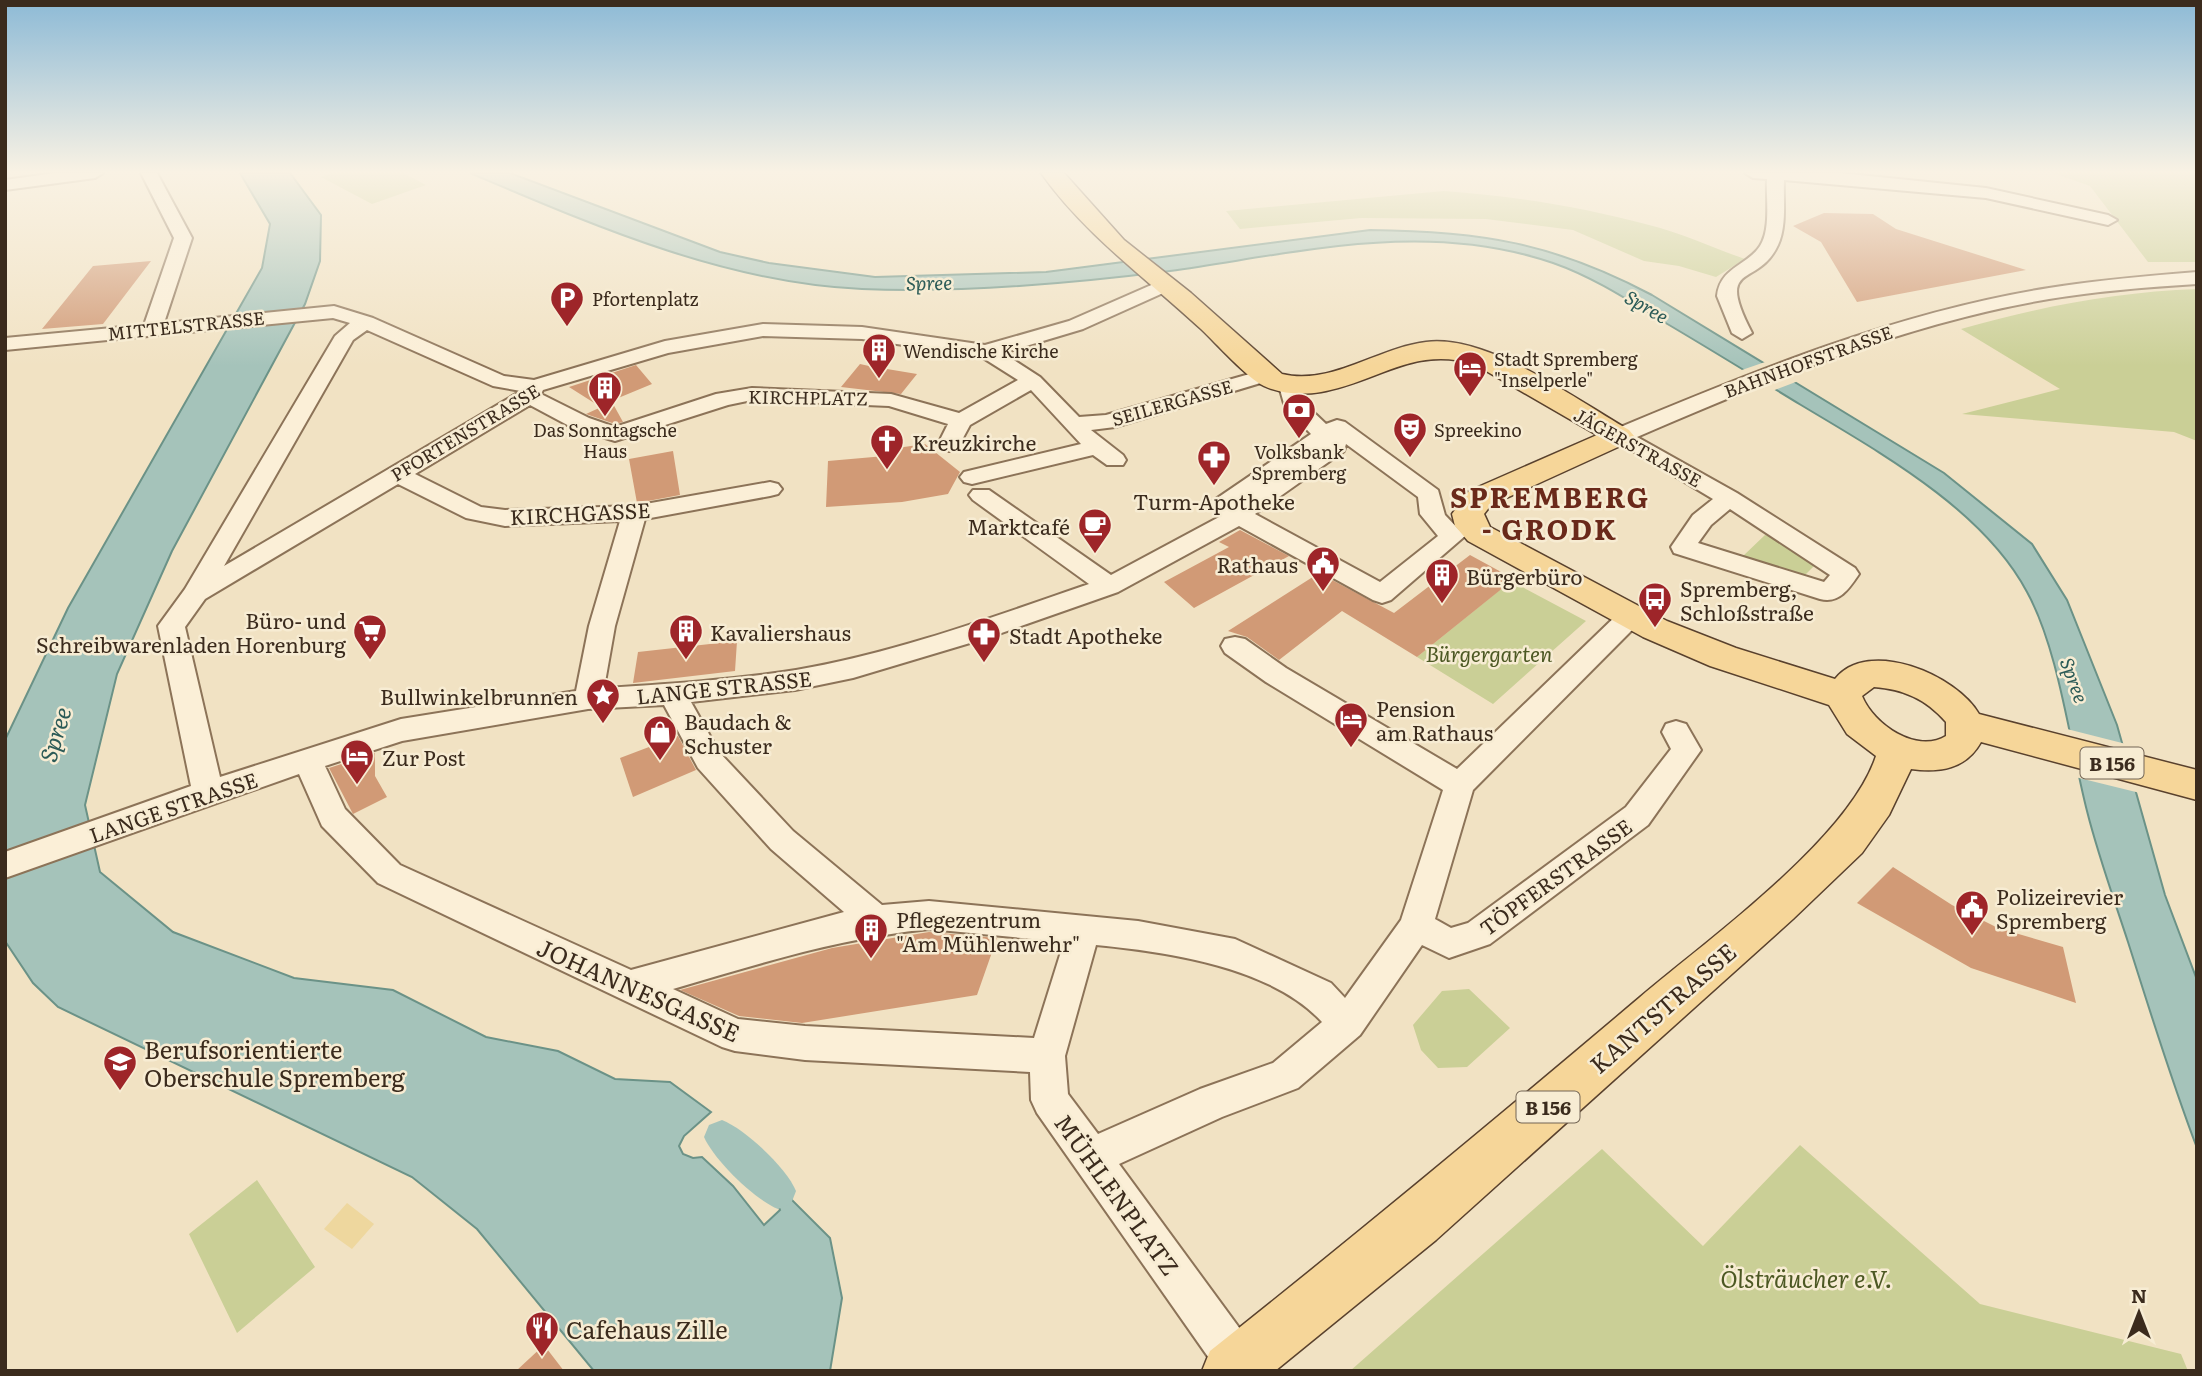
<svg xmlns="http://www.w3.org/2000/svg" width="2202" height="1376" font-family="Literata,serif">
<rect width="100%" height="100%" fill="#f1e2c3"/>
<path fill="#cacf96" d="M332,173h71l23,12 -54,19 -51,-27z
M2053,173h144v89h-49l-58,-76z
M1444,191c69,5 138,16 205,34 33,8 64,23 96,34l-29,18 -37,-11 -35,-5 -71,-31 -87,-11 -125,-1 -121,11 -14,-18z
M2197,289v152l-23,-9 -212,-18 98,-25 -99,-60c77,-22 155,-37 236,-40z
M1765,535l8,2 42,28 -14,14 -59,-22z
M1511,581l75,40 -93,83 -76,-47z
M1469,989l41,39 -43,39 -29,1 -17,-18 -8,-25 29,-34z
M1800,1145l180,159 201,50 7,17h-838l252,-222 101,97z
M257,1180l58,87 -78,66 -48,-99z"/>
<path fill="#eed79e" d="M347,1203l27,21 -22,25 -28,-20z"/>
<path fill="#a5c3ba" stroke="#6b9287" stroke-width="2" d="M240,173h50l31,42 -1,46 -15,43 -133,247 -55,123 -32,131 15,67 73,60 121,46 99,12 93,47 72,14 57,28 55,3 41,30 -27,24 -5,10 4,8 10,4 9,-1 31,29 31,39 16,-15 -6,-15 7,-6 49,49 12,60 -12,73h-236l-117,-142 -65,-52 -354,-170 -25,-24 -28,-42v-201l63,-132 194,-340 8,-44z
M470,173h40l210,79 49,11 106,14 171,-5 324,-42c111,1 184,13 282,65l292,178 88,71 35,56 50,125 48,170 32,85v168c-26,-68 -47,-137 -69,-206 -14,-43 -30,-87 -41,-131 -17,-66 -28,-161 -60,-219 -44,-83 -148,-140 -226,-187 -46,-28 -91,-56 -137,-83 -36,-22 -71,-45 -111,-59 -128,-44 -254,-10 -383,8 -102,13 -206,22 -308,18 -137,-6 -267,-63 -392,-116z"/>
<path fill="#f1e2c3" d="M1768,361l33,19 -29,11 -33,-20z
M2063,728l63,16 14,49 -65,-16z"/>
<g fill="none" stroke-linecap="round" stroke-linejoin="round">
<path fill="#a5c3ba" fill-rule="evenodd" d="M722,1120c23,9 65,48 74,71l-5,13 -13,5c-23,-9 -64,-49 -74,-72l5,-12z"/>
</g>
<path fill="#d19a76" d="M1824,213l49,1 23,15 130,41 -169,32 -36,-60 -28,-16z
M151,261l-48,63 -61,5 51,-63z
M860,364l9,2 48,8 -16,20 -60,-7z
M636,365l16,19 -53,22 -30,-19z
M612,402l11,20 -8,2 -29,-10z
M925,444l35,28 -12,22 -46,8 -76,5 2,-46 57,-5 12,-8z
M673,451l7,44 -43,8 -8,-44z
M1240,530l49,26 -95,52 -30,-26 65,-35 -10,-5z
M1470,555l44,24 -97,78 -75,-46 -63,49 -32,-23 -19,-6 91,-58 75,40z
M737,641l-2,30 -102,12 5,-31z
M678,736l18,34 -63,27 -13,-39z
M375,753v23l12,21 -34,17 -24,-46z
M1893,867l59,38 46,23 65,19 13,56 -105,-35 -114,-65z
M929,932l68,6 -20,57 -175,28 -63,-7 -59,-26 152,-42z
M544,1345l20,26h-48z"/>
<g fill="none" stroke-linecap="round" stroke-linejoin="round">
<g stroke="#8c7358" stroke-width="4">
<path id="minor" d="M55,173h48l-8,5 -90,12v-10z
M141,173h16l35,65 -28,85 170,-17 39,12 131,58 30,4 131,-39 98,-17 99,3 123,18 84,-24 96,-42 9,6 -2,4 -89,40 -80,24 37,24 39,40 27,-2 161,-46 10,6 -3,4 -159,48 -24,3 32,25 3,5 -3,5h-16l-14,-10 -121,29 -8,-2 -4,-5 4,-5 117,-28 -50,-54 -61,35 -13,24 -8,2 -11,-7 10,-20 -59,-18 -137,-6 -24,5 -113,36 -42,-13 -43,-23 -115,69 66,33 24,3 129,-4 136,-24 8,2 4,5 -4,5 -8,2 -125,23 -30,107 -11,62c64,-4 129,-8 192,-18 100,-17 197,-53 293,-86l-116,-84 -4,-5 4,-5h16l122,85 110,-59 -12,-10 4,-5 98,-67 -26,-27 -6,-21 11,-6 7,2 9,23 20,19 11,-4 8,2 93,68 7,25 20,21 -74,64 -9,3 -9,-3 -134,-74 -121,66 -128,45 -137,41 -58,12 -104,12 28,50 74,79 89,74 47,-4 209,20 97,18 96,44 14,15 56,-78 42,-130 -177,-108 -41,-29 -4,-7 4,-7 10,-2 10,2 41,29 171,101 164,-158 9,-3 9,3 4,6 -4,6 -166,167 -38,129 16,9 17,-5 158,-116 45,-58 -9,-17 4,-8 10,-3 10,3 15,26 -53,75 -158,119 -41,14 -27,-13 -62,90 -62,53 -76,29 -103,47 135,184 7,15 -4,8h-39l-181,-258 -6,-13 -1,-28 -225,-12 -70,-9 -13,-4 -344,-164 -56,-57 -23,-52 -294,104v-26l186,-66 -33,-160 27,-37 150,-253 15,-13 -17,-5 -328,32v-12l139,-13 30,-87zM367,330l126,56 28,5 -297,175 129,-226zM763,336l99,3 118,17 38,24 -59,33 -68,-19 -139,-6 -36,6 -101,33 -26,-9 -48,-24 2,-4 125,-37zM1346,444l72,53 2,17 18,22 -58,46 -125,-68 89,-63zM398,484l68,34 39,8 115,-5 -31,105 -13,65 -175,28 -181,58 -35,-150 20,-28zM664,705l34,63 73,81 73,63 -213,58 -231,-105 -55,-56 -20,-43 77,-25 186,-32zM929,929l135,13 -30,96 -229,-12 -67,-7 -65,-30c85,-25 167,-51 256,-60zM1096,945c72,7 176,22 226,77l-49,41 -73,26 -102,45 -30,-40 -3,-38z
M1745,173h95l146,15 122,27 9,5 -9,5 -122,-27 -202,-18c-1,20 3,45 -6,65 -20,44 -64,15 -26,88l-10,6 -10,-6 -15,-37c3,-29 30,-30 43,-50 11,-17 6,-47 7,-67l-14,-1z
M2197,272v12c-50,3 -99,7 -148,15 -143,24 -280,81 -412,138l100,56 118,75 4,6c-10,15 -20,30 -39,25l-146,-46 -3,-6 22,-32 20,-16 -105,-63 3,-5c141,-59 286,-119 438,-143 49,-8 98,-12 148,-16zM1730,509l100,66 -6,7 -126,-39 13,-18z"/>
</g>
<g stroke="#59412d" stroke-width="3">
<path id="major" d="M1041,173h23l60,67 67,53 91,81c49,12 95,-26 144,-32 62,-8 149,57 203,88l5,6 -5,6 -138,63 -7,9 6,13 177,94 69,27 99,31c33,-42 122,-4 144,35l218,56v30l-216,-58c-15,27 -41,31 -70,27l-22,46 -27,38 -69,66 -357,321 -161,131h-73l8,-20c145,-115 287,-233 429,-353 68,-58 210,-159 237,-242l-29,-22 -18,-29 -119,-39 -67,-29 -175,-96 -13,-15 -3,-12 17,-23 128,-56 -123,-71c-61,-18 -96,18 -153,28 -18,3 -40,2 -57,-6 -16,-7 -49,-44 -63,-57 -55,-51 -116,-94 -160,-156zM1874,687c29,2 52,12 72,35v14c-29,18 -72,-11 -84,-40z"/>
</g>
<use href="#minor" fill="#fbefd7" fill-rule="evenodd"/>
<use href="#major" fill="#f6d699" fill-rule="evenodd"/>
</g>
<linearGradient id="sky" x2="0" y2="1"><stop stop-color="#8dbad6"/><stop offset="0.47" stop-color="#f9f2e4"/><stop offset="1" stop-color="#f9f2e4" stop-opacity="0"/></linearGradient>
<rect width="2202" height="366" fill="url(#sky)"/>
<defs>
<g id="parking-pin" transform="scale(1.75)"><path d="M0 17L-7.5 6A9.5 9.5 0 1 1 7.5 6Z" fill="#9e2529" stroke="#f7ecd3"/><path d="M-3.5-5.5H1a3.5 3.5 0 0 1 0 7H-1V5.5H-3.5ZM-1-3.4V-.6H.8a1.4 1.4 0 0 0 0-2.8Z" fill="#fff"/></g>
<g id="building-pin" transform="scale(1.75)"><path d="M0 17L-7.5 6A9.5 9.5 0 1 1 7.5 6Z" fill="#9e2529" stroke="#f7ecd3"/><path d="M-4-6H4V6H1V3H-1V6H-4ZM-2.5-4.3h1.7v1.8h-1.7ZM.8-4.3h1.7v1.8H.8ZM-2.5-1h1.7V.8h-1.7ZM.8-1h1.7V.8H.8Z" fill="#fff"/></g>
<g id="hotel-pin" transform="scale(1.75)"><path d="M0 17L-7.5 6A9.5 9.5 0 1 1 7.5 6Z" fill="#9e2529" stroke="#f7ecd3"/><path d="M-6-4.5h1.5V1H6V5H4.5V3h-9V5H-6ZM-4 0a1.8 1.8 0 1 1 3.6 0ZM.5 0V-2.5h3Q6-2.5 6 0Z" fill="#fff"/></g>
<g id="bank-pin" transform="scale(1.75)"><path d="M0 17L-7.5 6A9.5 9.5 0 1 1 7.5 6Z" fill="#9e2529" stroke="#f7ecd3"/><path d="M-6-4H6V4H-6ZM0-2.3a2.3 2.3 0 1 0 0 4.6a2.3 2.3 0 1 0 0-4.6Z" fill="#fff"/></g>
<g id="theatre-pin" transform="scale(1.75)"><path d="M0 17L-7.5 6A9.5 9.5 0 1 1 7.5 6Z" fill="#9e2529" stroke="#f7ecd3"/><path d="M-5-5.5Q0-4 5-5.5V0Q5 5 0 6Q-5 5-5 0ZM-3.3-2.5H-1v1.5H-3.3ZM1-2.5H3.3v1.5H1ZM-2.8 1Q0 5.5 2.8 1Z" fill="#fff"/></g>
<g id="church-pin" transform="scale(1.75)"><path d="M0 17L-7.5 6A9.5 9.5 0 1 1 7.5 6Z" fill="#9e2529" stroke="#f7ecd3"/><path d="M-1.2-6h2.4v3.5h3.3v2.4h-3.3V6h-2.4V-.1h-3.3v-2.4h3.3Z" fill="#fff"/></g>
<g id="pharmacy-pin" transform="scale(1.75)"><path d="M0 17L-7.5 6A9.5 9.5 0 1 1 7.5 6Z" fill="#9e2529" stroke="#f7ecd3"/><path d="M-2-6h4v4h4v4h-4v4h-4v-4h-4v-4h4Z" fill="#fff"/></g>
<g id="cafe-pin" transform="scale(1.75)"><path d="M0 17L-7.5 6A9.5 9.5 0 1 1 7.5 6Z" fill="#9e2529" stroke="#f7ecd3"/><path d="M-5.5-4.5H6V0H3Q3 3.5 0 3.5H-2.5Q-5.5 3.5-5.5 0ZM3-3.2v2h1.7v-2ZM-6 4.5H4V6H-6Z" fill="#fff"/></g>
<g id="civic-pin" transform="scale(1.75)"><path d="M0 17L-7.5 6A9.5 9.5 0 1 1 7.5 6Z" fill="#9e2529" stroke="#f7ecd3"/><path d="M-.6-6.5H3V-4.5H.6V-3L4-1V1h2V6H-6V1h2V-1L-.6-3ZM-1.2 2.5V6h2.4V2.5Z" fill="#fff"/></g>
<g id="bus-pin" transform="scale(1.75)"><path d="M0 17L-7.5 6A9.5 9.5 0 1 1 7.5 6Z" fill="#9e2529" stroke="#f7ecd3"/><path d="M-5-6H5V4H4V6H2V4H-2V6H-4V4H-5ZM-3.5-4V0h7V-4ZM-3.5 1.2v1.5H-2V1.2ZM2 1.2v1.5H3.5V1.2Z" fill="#fff"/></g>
<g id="supermarket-pin" transform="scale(1.75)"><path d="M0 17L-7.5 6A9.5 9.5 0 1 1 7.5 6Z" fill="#9e2529" stroke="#f7ecd3"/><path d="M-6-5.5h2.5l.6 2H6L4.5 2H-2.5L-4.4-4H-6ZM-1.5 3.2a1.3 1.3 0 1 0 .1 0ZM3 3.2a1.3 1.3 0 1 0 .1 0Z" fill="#fff"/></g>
<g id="sight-pin" transform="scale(1.75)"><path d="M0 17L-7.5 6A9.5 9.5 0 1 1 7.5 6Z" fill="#9e2529" stroke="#f7ecd3"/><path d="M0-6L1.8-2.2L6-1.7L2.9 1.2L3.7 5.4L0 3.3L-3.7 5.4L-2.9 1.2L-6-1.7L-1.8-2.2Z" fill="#fff"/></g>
<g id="shop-pin" transform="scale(1.75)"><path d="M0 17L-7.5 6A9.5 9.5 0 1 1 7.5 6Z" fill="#9e2529" stroke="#f7ecd3"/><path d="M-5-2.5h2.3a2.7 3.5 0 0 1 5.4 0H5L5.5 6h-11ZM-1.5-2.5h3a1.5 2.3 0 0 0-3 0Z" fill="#fff"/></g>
<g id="school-pin" transform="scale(1.75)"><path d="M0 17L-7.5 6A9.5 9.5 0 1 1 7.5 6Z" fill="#9e2529" stroke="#f7ecd3"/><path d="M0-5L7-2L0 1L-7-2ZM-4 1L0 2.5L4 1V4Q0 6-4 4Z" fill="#fff"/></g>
<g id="restaurant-pin" transform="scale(1.75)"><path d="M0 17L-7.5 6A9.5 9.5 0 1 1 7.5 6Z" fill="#9e2529" stroke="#f7ecd3"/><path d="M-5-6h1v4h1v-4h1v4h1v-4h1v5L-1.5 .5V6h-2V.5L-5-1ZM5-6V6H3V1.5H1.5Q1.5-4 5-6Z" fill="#fff"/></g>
</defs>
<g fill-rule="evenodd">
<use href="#parking-pin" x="567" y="298"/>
<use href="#building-pin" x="879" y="350"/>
<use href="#hotel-pin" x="1470" y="368"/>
<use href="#building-pin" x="605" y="388"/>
<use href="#bank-pin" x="1299" y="410"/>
<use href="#theatre-pin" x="1410" y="429"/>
<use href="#church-pin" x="887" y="441"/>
<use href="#pharmacy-pin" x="1214" y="457"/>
<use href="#cafe-pin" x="1095" y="525"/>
<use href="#civic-pin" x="1323" y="563"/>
<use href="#building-pin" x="1442" y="575"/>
<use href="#bus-pin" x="1655" y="599"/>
<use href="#supermarket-pin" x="370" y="631"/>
<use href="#building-pin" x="686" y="631"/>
<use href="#pharmacy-pin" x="984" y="634"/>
<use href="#sight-pin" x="603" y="695"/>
<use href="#hotel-pin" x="1351" y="719"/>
<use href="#shop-pin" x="660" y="732"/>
<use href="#hotel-pin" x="357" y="756"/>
<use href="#civic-pin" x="1972" y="907"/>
<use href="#building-pin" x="871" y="930"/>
<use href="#school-pin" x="120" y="1062"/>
<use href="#restaurant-pin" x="542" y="1328"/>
</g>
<g text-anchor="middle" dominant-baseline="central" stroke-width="5" stroke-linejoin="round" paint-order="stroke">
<g font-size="18" fill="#3b2b1d" stroke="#f7ecd3" text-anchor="start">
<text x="592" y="298">Pfortenplatz</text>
<text x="903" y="350">Wendische Kirche</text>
<text x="1494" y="358">Stadt Spremberg<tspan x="1494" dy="21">"Inselperle"</tspan></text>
<text x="605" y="429" text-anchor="middle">Das Sonntagsche<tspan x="605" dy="21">Haus</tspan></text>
<text x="1434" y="429">Spreekino</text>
<text x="1299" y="451" text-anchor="middle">Volksbank<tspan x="1299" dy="21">Spremberg</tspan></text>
</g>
<g font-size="18" fill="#3b2b1d" stroke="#f7ecd3">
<text transform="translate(186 325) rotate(-6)">MITTELSTRASSE</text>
<text transform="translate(1808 361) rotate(-20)">BAHNHOFSTRASSE</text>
<text transform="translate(808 397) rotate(1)">KIRCHPLATZ</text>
<text transform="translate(1172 402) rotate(-16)">SEILERGASSE</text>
<text transform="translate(465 432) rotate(-31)">PFORTENSTRASSE</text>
<text transform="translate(1638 447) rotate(29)">JÄGERSTRASSE</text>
</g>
<g font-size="19" font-style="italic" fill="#2c5b57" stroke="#f7ecd3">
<text transform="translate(929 282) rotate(-1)">Spree</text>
<text transform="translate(1647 306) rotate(30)">Spree</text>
<text transform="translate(2075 680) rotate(70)">Spree</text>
</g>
<g fill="#f7ecd3" stroke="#736554" stroke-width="2">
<rect x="2080.5" y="747.5" width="63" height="31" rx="5"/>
<rect x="1516.5" y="1091.5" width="63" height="31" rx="5"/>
</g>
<g font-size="19" font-weight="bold" fill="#3b2b1d">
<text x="2112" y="763">B 156</text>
<text x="1548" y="1107">B 156</text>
</g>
<g font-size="21" fill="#3b2b1d" stroke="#f7ecd3" text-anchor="start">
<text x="912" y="441">Kreuzkirche</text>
<text x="1214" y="500" text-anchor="middle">Turm-Apotheke</text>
<text x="1070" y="525" text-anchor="end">Marktcafé</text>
<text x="1298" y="563" text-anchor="end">Rathaus</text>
<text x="1466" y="575">Bürgerbüro</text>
<text x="1680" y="587">Spremberg,<tspan x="1680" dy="24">Schloßstraße</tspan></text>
<text x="346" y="619" text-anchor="end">Büro- und<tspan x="346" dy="24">Schreibwarenladen Horenburg</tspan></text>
<text x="710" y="631">Kavaliershaus</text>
<text x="1009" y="634">Stadt Apotheke</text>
<text x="578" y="695" text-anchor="end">Bullwinkelbrunnen</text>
<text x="1376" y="707">Pension<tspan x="1376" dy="24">am Rathaus</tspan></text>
<text x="684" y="720">Baudach &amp;<tspan x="684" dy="24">Schuster</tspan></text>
<text x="382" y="756">Zur Post</text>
<text x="1996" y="895">Polizeirevier<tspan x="1996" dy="24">Spremberg</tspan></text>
<text x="896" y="918">Pflegezentrum<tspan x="896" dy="24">"Am Mühlenwehr"</tspan></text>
</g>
<g font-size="21" fill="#3b2b1d" stroke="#f7ecd3">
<text transform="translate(580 512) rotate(-3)">KIRCHGASSE</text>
<text transform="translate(724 686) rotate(-6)">LANGE STRASSE</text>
<text transform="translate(173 806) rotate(-19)">LANGE STRASSE</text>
<text transform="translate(1555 876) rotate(-36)">TÖPFERSTRASSE</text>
</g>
<g font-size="21" font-style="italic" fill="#4c5823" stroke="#f7ecd3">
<text x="1489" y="652">Bürgergarten</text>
</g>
<g font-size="23" font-style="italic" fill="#2c5b57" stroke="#f7ecd3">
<text transform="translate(54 734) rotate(-73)">Spree</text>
</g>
<g font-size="24" fill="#3b2b1d" stroke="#f7ecd3">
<text transform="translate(639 989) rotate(24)">JOHANNESGASSE</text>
<text transform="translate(1662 1007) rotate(-41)">KANTSTRASSE</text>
<text transform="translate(1118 1194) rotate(54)">MÜHLENPLATZ</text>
</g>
<g font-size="24" fill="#3b2b1d" stroke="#f7ecd3" text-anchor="start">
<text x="144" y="1048">Berufsorientierte<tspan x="144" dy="28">Oberschule Spremberg</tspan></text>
<text x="566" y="1328">Cafehaus Zille</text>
</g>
<g font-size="24" font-style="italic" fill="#4c5823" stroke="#f7ecd3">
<text x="1806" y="1277">Ölsträucher e.V.</text>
</g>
<g font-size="28" font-weight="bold" letter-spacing="2" fill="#6a291a" stroke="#f7ecd3">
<text x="1550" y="496">SPREMBERG<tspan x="1550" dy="32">- GRODK</tspan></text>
</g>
</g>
<rect width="2202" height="1376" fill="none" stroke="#3b2b1d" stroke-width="14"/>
<g transform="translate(2139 1313)" stroke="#f7ecd3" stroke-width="5" paint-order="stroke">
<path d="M0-5L12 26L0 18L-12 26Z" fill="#3b2b1d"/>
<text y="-10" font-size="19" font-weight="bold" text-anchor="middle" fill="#3b2b1d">N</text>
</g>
</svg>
